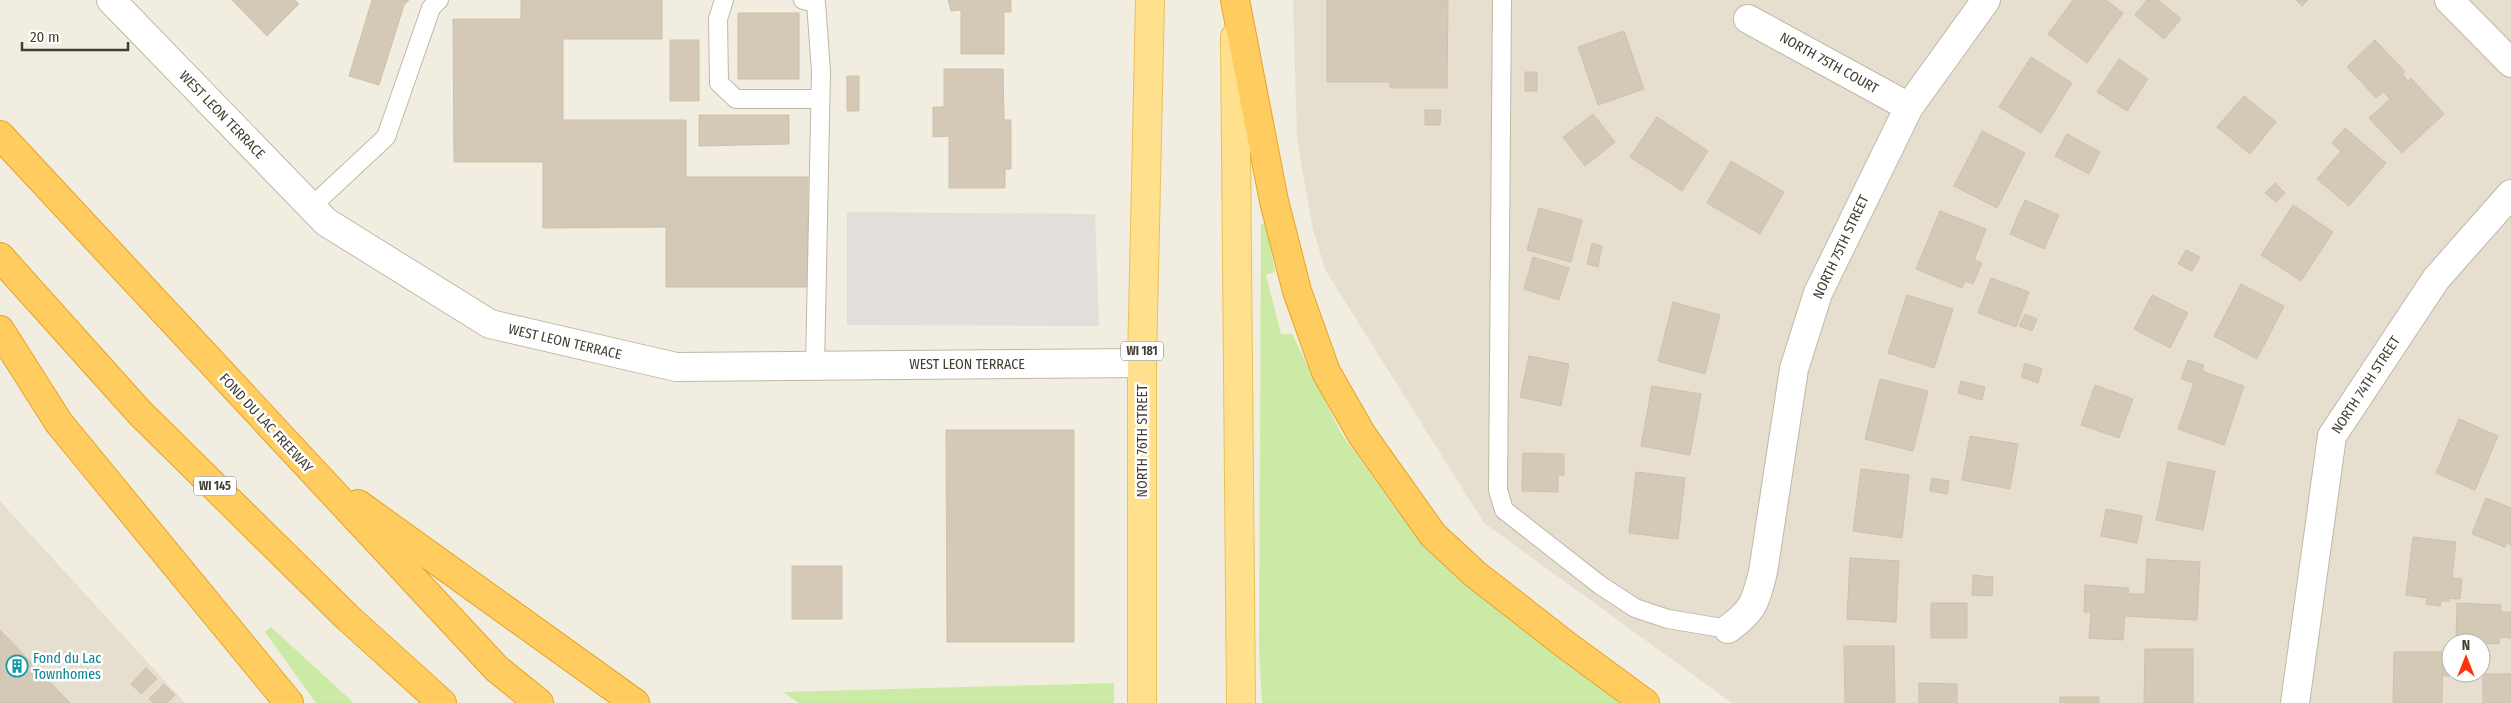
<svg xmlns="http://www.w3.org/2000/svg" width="2511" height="703" font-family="'Fira Sans Condensed',sans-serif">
<rect width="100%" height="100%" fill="#f2ede1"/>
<path fill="#e6dfcf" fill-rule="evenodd" d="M1293,0h1218v703h-779l-248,-180 -158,-252 -13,-41 -16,-91zM2451,643h30v30h-30z
M0,501l185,202h-185z"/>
<path fill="#cbeaa6" d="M1266,222l9,50 -9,3 15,59h11l49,99 58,80 81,80 145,110h-363l-3,-53 2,-426z
M271,627l83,76h-38l-51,-71z
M1114,683v20h-315l-16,-11z"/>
<path fill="#e2dfda" d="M847,212l248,2 4,112 -252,-1z"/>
<path fill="#d3c9b6" stroke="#cfc1a9" d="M232,0h63l4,4 -32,32z
M372,0h37l-5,5 -25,80 -30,-9z
M521,0h141v39h-99v81h123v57h122v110h-142v-60l-123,1v-66h-89l-1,-143h68z
M948,0h63v12h-7v42h-43v-44l-10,1z
M1327,0h121l-1,88h-57v-6h-63z
M2073,0h33l17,13 -36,50 -39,-29z
M2147,0h11l23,19 -17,20 -29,-24z
M2296,0h12l-6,6z
M738,13h61v66h-61z
M1624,31l20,58 -46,16 -20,-58z
M670,40h29v61h-29z
M2375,40l30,32 -3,2 6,7 3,-3 33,36 -42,39 -33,-35 21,-19 -7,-7 -7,6 -29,-31z
M2031,57l41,26 -31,50 -42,-26z
M2119,59l29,20 -21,32 -30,-19z
M944,69h59l1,51h7v49h-6v19h-56v-52l-16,1v-30h11z
M1525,72h12v19h-12z
M847,76h12v35h-12z
M2244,96l32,26 -26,32 -33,-27z
M1425,110h16l-1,15h-15z
M1593,114l22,28 -30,24 -22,-29z
M699,115h90v29l-90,2z
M1657,117l51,34 -26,40 -52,-34z
M2345,128l41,35 -37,43 -32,-27 24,-28 -9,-8z
M1982,131l43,22 -28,55 -43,-22z
M2067,134l33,18 -11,22 -34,-18z
M1731,161l53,31 -24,42 -53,-31z
M2275,183l10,10 -9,9 -11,-9z
M2025,200l34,15 -15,34 -34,-15z
M2293,205l40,27 -32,49 -40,-26z
M1539,208l43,12 -11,42 -44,-12z
M1940,211l46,18 -12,31 8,3 -9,21 -8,-3 -3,7 -46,-19z
M1592,243l10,3 -4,21 -11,-3z
M2186,250l14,7 -8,14 -14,-7z
M1533,257l36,11 -10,32 -35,-11z
M1991,278l38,14 -13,35 -38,-14z
M2241,284l43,22 -27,53 -43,-23z
M1907,295l46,14 -19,59 -46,-15z
M2152,295l36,18 -18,35 -36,-19z
M1673,302l47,13 -15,59 -47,-13z
M2025,314l12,5 -5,12 -13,-5z
M1529,356l40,8 -8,42 -41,-9z
M2188,360l16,5 -2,6 42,15 -20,59 -46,-16 16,-46 -13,-4z
M2025,363l17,6 -4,14 -17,-6z
M1880,379l48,12 -15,60 -48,-12z
M1961,381l24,6 -3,13 -24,-7z
M2095,385l38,14 -14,39 -38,-13z
M1652,386l49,8 -11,61 -49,-9z
M2459,419l39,17 -23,54 -39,-17z
M946,430h128v212h-127z
M1970,436l48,8 -8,45 -48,-9z
M1523,453l41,1v21h-6v17l-36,-1z
M2168,462l47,9 -12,59 -47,-10z
M1861,469l48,6 -7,63 -49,-7z
M1636,472l49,6 -7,61 -49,-6z
M1932,478l17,3 -2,13 -17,-3z
M2486,498l25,10v37l-4,-2 -2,4 -33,-13z
M2106,509l36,7 -5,27 -36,-7z
M2413,537l43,5 -4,36 10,1 -2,20 -11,-1v3h-8l-1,5 -14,-2 1,-6 -21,-3z
M1850,558l49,3 -3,61 -49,-3z
M2147,559l53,3 -3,58 -72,-4 -2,24 -34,-2 2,-26h-7l1,-27 44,3 -1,6h17z
M792,566h50v53h-50z
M1973,575l20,2 -1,19 -20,-1z
M1931,603h36v35h-36z
M2457,603l44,2v7h10v26l-11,-1 -1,7 -43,-2z
M0,630l70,73h-70z
M1844,646h50l1,57h-50z
M2145,649h48v54h-49z
M2394,652h49l-1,51h-49z
M2443,659l8,1v13h4v3h-12z
M146,668l11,11 -16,15 -10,-10z
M2483,674h28v29h-28z
M1919,683l38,1v19h-38z
M164,684l11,11 -8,8h-14l-4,-4z
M2060,697h39v6h-39z"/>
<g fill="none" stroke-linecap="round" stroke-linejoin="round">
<g stroke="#c0b8a6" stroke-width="20">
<path id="lane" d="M724,0l-6,19 1,64 17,16h84
M803,0l13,3 5,68 -6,295
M1502,0l-4,490 6,20 96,75 35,23 33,11 60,10
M311,207l75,-70 45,-129 8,-8"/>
</g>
<g stroke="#c0b8a6" stroke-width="30">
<path id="street" d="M111,0l215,222 164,102 186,43 466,-4
M2449,0l62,63
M1748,19l161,88
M1728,629c26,-19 27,-26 35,-57l31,-203 24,-76 91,-186 77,-107
M2295,703l37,-267 104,-157 75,-85"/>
</g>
<g stroke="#ebc056" stroke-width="30">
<path id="primary" d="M1235,37l6,666
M1142,703v-340l8,-363"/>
</g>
<g stroke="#e7a226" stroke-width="30">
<path id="highway" d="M1235,0l39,201 23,90 29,81 36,63 71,100 42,39 91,71 79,58
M0,135l497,534 42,34
M0,257l140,156 207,204 95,86
M0,330l59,93 230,280
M358,504l277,199"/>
</g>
<use href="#lane" stroke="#fff" stroke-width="18"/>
<use href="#street" stroke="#fff" stroke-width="28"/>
<use href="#primary" stroke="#ffe08d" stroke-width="28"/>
<use href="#highway" stroke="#ffcc5f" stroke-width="28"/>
</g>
<defs>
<g id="building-ring" transform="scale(1.125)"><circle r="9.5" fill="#fff" stroke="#0f9aa8" stroke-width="1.5"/><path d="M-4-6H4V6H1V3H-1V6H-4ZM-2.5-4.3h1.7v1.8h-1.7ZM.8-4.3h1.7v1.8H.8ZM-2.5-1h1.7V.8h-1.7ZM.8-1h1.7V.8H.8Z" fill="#0f9aa8"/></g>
</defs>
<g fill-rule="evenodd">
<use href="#building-ring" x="17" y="666"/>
</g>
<g text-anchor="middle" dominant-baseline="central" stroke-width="5" stroke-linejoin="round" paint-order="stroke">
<g fill="#fff" stroke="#7b7770" stroke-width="1">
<rect x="1121" y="341.5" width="42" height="19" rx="4"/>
<rect x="194" y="476.5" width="42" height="19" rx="4"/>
</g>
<g font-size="12" font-weight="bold" fill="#433d32">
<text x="1142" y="351">WI 181</text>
<text x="215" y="486">WI 145</text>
</g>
<g font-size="14" fill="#433d32" stroke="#fff">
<text transform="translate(1829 63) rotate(29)">NORTH 75TH COURT</text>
<text transform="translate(222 115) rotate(46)">WEST LEON TERRACE</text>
<text transform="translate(1841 247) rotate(-65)">NORTH 75TH STREET</text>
<text transform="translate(565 342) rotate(13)">WEST LEON TERRACE</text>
<text x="967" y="364">WEST LEON TERRACE</text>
<text transform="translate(2366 385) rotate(-57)">NORTH 74TH STREET</text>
<text transform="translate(266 423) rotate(47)">FOND DU LAC FREEWAY</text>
<text transform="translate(1142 441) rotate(-90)">NORTH 76TH STREET</text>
</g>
<g font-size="14" fill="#0d838f" stroke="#fff" text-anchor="start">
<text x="33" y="658">Fond du Lac<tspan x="33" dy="16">Townhomes</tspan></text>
</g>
</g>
<g transform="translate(2466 658)"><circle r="24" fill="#ffffff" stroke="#b4b1ad"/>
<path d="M0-4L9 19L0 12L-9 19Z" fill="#ff330b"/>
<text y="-8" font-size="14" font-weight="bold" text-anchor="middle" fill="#433d32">N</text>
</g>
<path d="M22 42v8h106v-8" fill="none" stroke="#433d32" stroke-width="2.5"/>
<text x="30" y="42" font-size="15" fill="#433d32" stroke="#ffffff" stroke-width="4" paint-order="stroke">20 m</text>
</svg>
